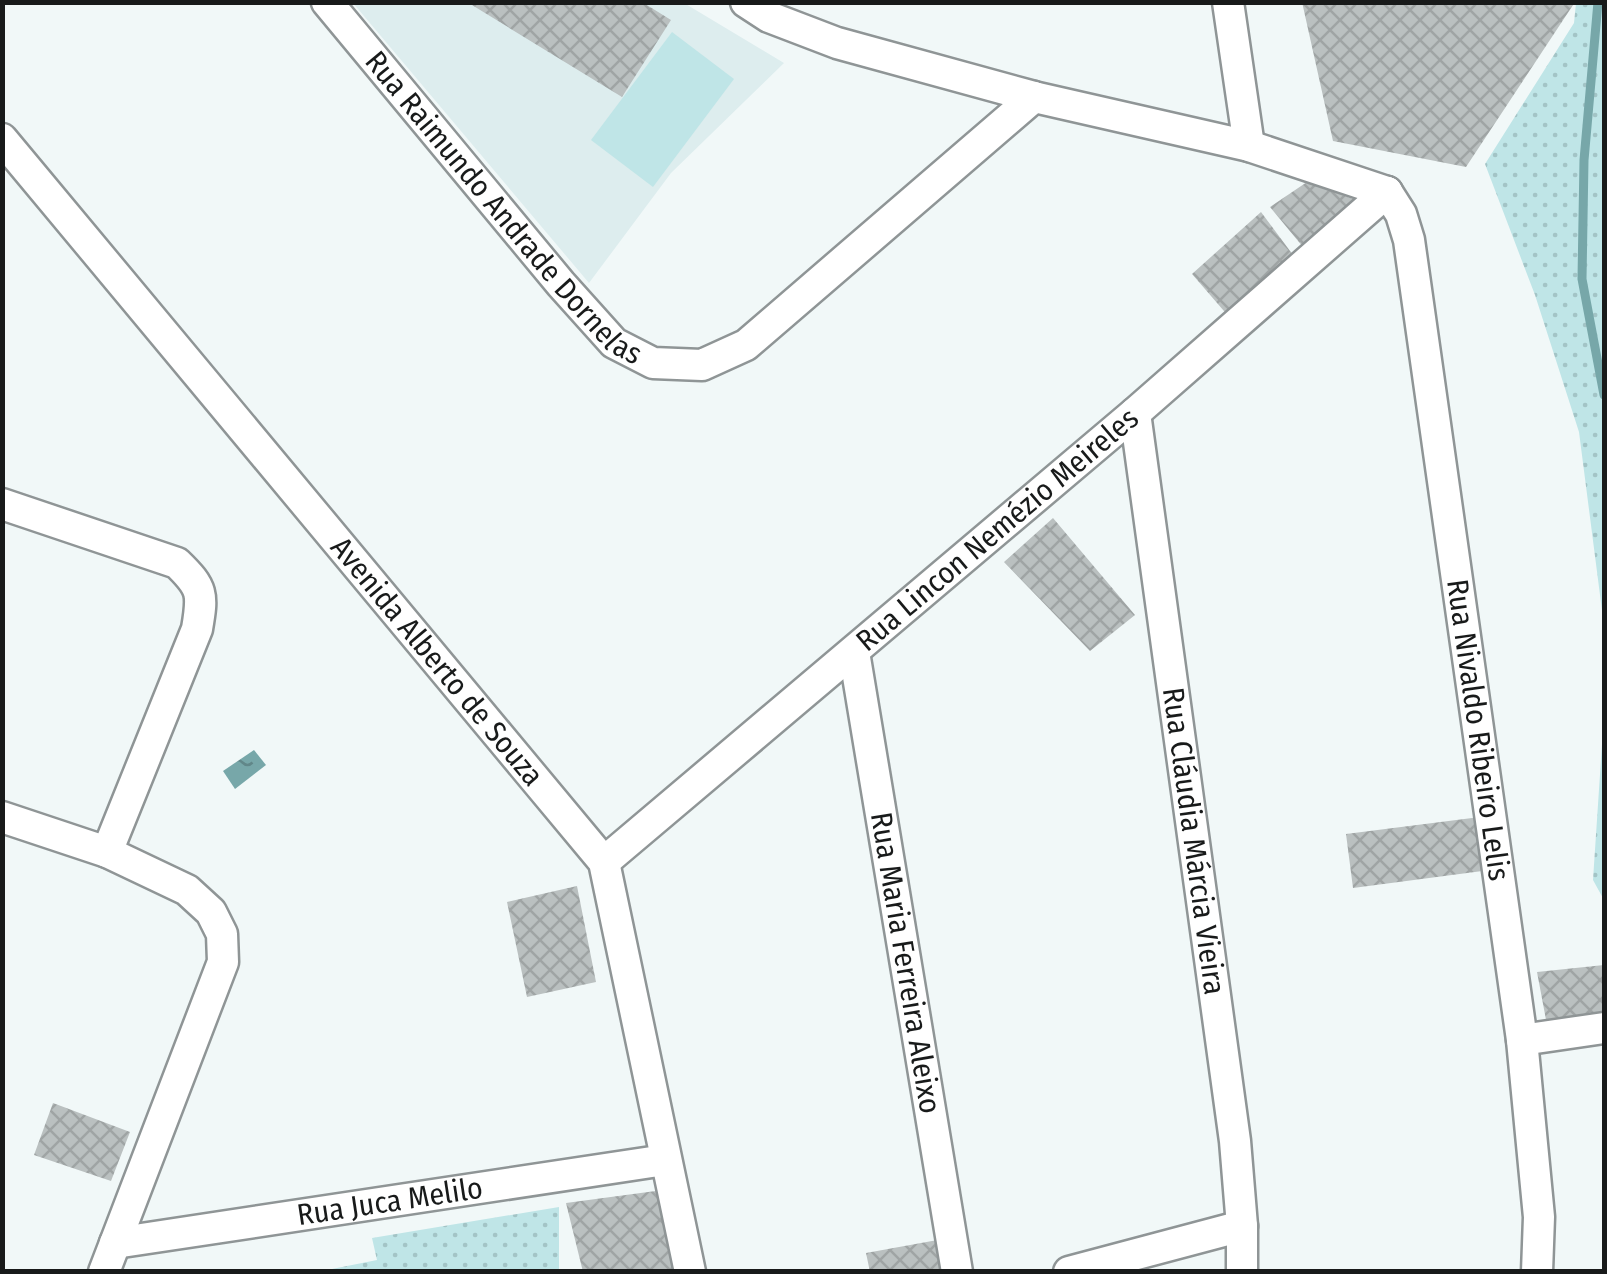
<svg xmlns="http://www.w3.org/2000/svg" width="1607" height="1274" font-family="'Fira Sans Condensed',sans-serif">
<defs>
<pattern id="park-dots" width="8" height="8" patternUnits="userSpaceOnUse" patternTransform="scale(2.5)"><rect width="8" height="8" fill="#bfe5e7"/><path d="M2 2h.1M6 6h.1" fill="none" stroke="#a3c4c6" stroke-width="1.8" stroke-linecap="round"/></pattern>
<pattern id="water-ripples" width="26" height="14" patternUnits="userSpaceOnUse" patternTransform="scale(2.5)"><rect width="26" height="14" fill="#77a7a9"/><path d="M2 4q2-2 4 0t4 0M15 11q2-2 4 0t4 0" fill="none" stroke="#618789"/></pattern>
<pattern id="building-cross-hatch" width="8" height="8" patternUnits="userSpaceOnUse" patternTransform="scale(2.5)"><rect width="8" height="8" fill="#bac0c0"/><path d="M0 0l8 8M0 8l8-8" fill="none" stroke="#9fa4a4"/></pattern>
</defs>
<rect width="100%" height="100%" fill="#f1f8f8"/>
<path fill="#ddedee" d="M353,3h331l100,60 -113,110 -82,110z"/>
<path fill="#bfe5e7" d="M672,32l62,47 -81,108 -62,-47z"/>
<path fill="url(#park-dots)" d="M1576,3h28v623l-25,-194 -44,-137 -50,-131 89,-141z
M1604,714v186l-11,-20z
M559,1207v64h-237l55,-11 -5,-22z"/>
<path fill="url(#water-ripples)" d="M254,750l12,15 -31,24 -12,-18z"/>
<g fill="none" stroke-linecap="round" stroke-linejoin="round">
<path stroke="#77a7a9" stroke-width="9" d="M1598,2l-14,158 -2,119 22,116"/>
</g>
<path fill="url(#building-cross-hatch)" d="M467,2h175l29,18 -49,77z
M1302,2h273l-109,165 -133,-26z
M1307,182l57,21 -56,50 -38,-46z
M1261,212l35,47 -66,59 -38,-44z
M1053,518l82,97 -45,36 -86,-89z
M1480,817l10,53 -137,18 -7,-54z
M577,886l19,96 -69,15 -20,-95z
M1604,965v52l-57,8 -10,-53z
M53,1103l77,29 -19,49 -77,-26z
M663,1190l17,82h-97l-17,-69z
M943,1239l6,33h-79l-4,-19z"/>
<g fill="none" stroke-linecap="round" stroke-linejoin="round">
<g stroke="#8f9596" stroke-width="35">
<g id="minor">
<path id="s1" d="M327,2l234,282 53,59 39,20 49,2 44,-20 288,-248"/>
<path d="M746,2l23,15 68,26 197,54 215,49 138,46"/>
<path d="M1228,2l21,144"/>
<path id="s2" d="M2,139l602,723 86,410"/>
<path id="s3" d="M1387,192l14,22 8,26 113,800 17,177 -2,55"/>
<path id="s4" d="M1135,413l100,728 7,85v46"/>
<path d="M2,504l175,59c26,25 26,31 20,66l-90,223"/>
<path id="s5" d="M854,652l103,620"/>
<path d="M2,817l105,35 80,38 24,22 11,22 1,28 -119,310"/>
<path id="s6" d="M604,862l531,-449 252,-221"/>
<path d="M1522,1040l82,-12"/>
<path id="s7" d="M115,1243l550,-83"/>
<path d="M1069,1272l173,-46"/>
</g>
</g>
<use href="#minor" stroke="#fff" stroke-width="30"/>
</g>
<g text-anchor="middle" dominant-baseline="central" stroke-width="8" stroke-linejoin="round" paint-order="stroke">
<g font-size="30" fill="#181a1a" stroke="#f1f8f8">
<text stroke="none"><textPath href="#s1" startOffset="272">Rua Raimundo Andrade Dornelas</textPath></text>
<text stroke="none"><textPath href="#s6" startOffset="515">Rua Lincon Nemézio Meireles</textPath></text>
<text stroke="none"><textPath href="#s2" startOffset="680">Avenida Alberto de Souza</textPath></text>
<text stroke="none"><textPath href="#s3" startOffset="548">Rua Nivaldo Ribeiro Lelis</textPath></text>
<text stroke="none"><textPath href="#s4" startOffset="432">Rua Cláudia Márcia Vieira</textPath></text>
<text stroke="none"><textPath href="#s5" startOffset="315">Rua Maria Ferreira Aleixo</textPath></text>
<text stroke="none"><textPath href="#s7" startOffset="278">Rua Juca Melilo</textPath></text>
</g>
</g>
<rect width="1607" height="1274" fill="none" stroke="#181a1a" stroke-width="10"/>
</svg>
